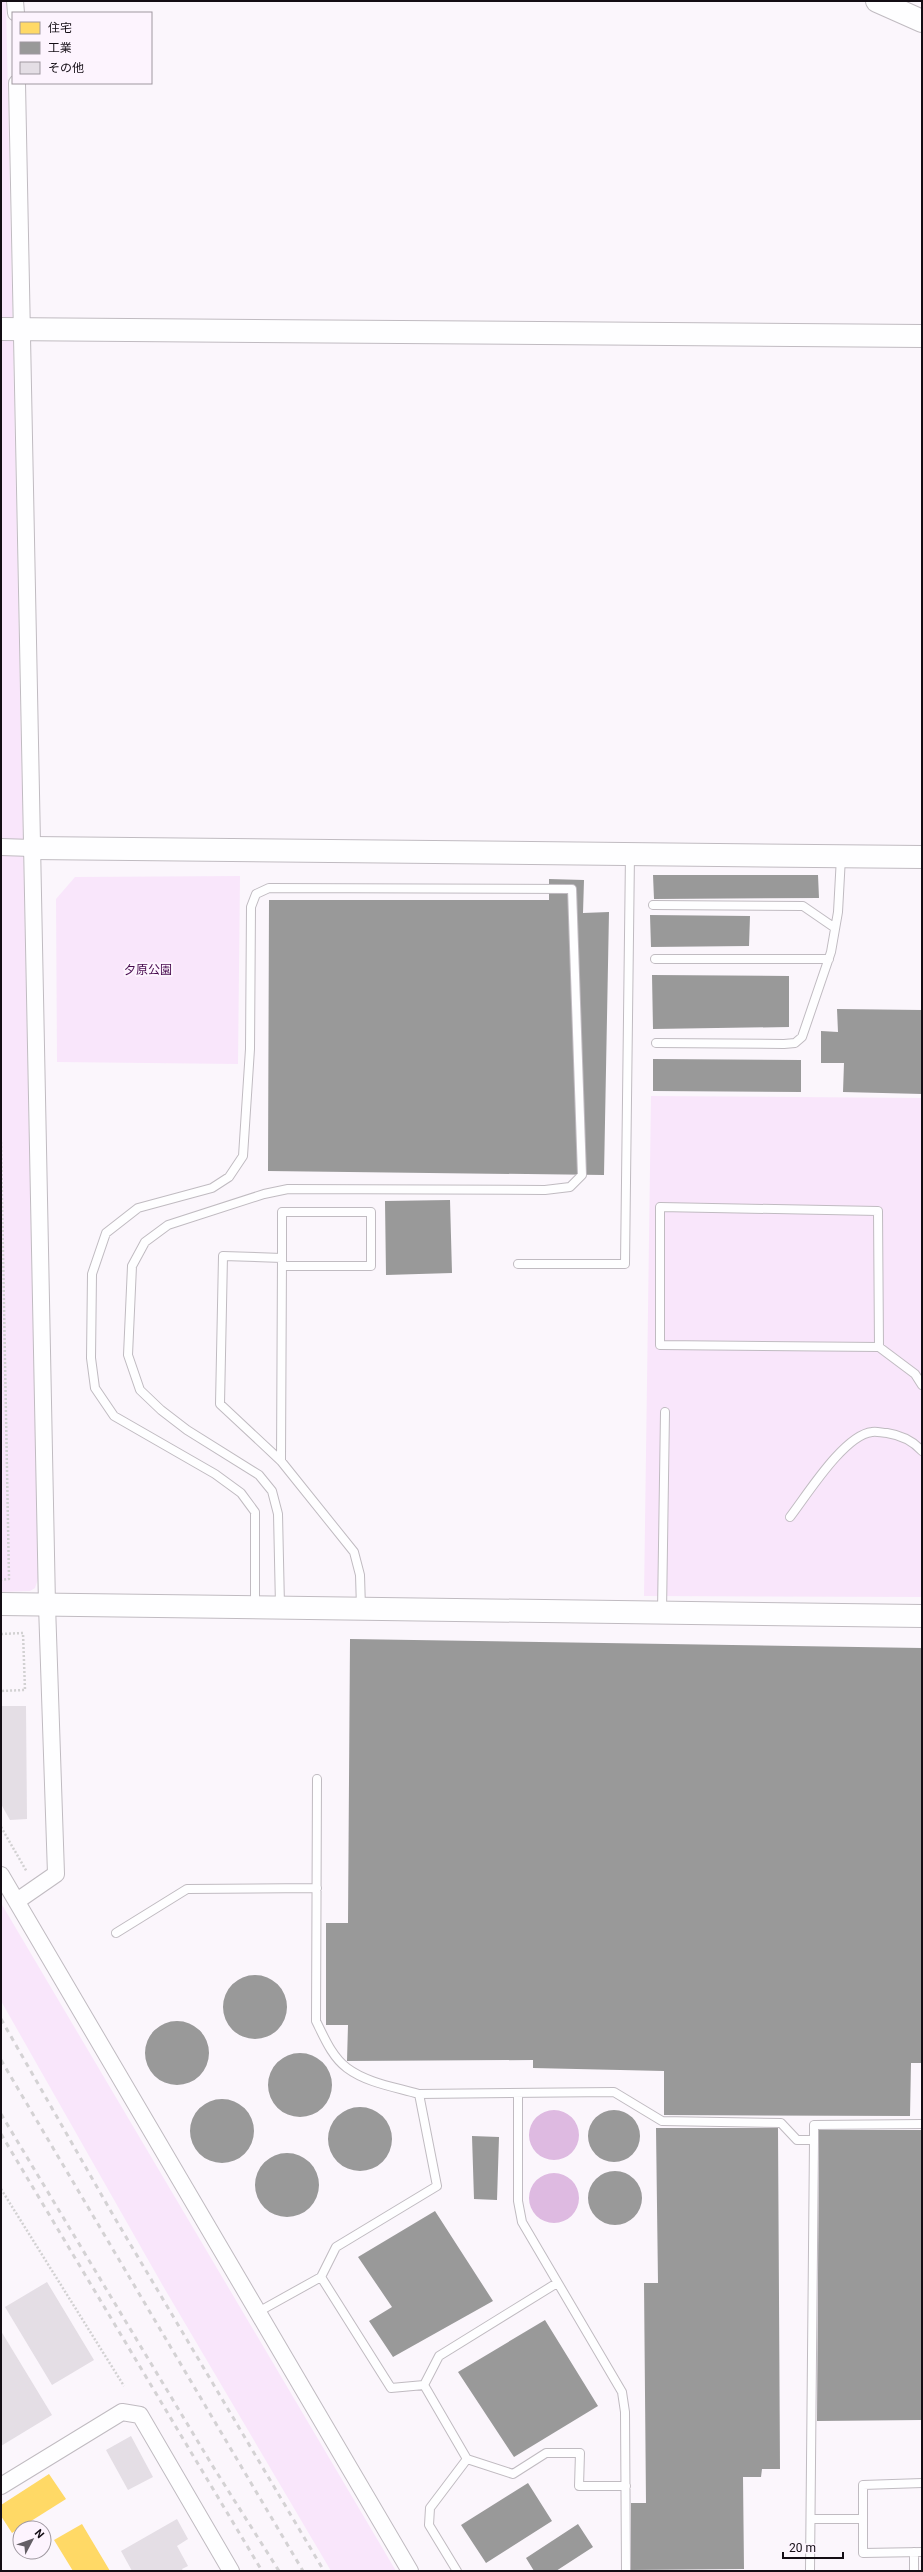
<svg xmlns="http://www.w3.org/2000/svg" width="923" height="2572" font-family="Roboto,'Noto Sans JP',sans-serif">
<rect width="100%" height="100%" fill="#fbf6fc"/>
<path fill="#f9e6fb" d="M1,1h5l32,1578 -3,9 -5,3 -29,1z
M240,876l-2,188 -181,-2 -1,-163 19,-22z
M651,1096l271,2v499l-278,-1z
M1,1903l395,668h-65l-168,-285 -162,-285z"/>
<path fill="#debae1" d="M529 2135a25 25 0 1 1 50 0a25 25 0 1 1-50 0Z
M529 2198a25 25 0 1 1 50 0a25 25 0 1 1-50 0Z"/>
<path fill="#ffd966" d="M49,2474l17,25 -54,34 -11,-17v-11z
M82,2524l28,47h-37l-19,-31z"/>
<path fill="#999" d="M653,875h165l1,23 -165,1z
M549,879l35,1 -1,33 26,-1 -5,263 -336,-4 1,-271h280z
M650,915l100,1 -1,30 -98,1z
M652,975l137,1v51l-136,2z
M837,1009l85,1v84l-79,-2 1,-29h-23v-32l17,1z
M653,1059l148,1v32l-148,-1z
M450,1200l2,73 -66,2 -1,-74z
M350,1639l572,9v415h-11l-1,53 -246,-1v-44l-131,-3v-8l-186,1 1,-36h-22v-102h22z
M223 2007a32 32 0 1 1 64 0a32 32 0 1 1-64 0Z
M145 2053a32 32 0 1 1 64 0a32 32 0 1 1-64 0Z
M268 2085a32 32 0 1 1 64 0a32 32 0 1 1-64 0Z
M190 2131a32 32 0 1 1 64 0a32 32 0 1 1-64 0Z
M328 2139a32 32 0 1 1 64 0a32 32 0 1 1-64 0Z
M588 2136a26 26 0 1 1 52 0a26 26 0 1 1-52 0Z
M656,2128h122l2,341h-18l-1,8h-18l1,92 -113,1v-67h15l-2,-220h14z
M819,2130h103v290l-105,1z
M472,2136l27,1 -2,63 -23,-1z
M255 2185a32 32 0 1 1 64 0a32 32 0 1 1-64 0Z
M588 2198a27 27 0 1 1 54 0a27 27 0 1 1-54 0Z
M435,2211l58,90 -100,56 -24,-36 23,-14 -34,-50z
M545,2320l53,86 -84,51 -56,-85z
M528,2483l24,38 -66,42 -25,-38z
M578,2524l15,23 -37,24h-22l-8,-13z"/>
<path fill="#e4dee5" d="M1,1706h25l1,113 -17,1 -9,-16z
M47,2282l47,78 -42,25 -47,-78z
M1,2331l51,84 -51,31z
M131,2436l22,41 -25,13 -22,-40z
M177,2519l11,20 -11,7 11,20 -6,3 1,2h-51l-11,-20z"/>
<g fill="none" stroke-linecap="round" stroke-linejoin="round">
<g stroke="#c0bbc1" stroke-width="10">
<path id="lane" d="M653,905l150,1 32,22
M655,959h174
M656,1043l128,1 11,-1 7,-6 29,-85 7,-40 3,-55
M518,1264h107l5,-410
M282,1266h89v-54h-89v46
M879,1347l-1,-136 -218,-4v138l219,2 36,27 7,11
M281,1461l1,-203 -59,-2 -3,148 61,57 73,91 6,23 1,33
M790,1517c17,-22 54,-82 82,-85 5,-1 10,1 15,1 13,2 26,8 35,18
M255,1607v-95l-14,-19 -26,-19 -101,-58 -19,-28 -4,-30 1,-84 14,-41 32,-25 74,-20 17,-11 14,-21 7,-107 1,-142 5,-13 13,-6 303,1 10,286 -12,12 -25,3 -257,-1 -24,5 -96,31 -23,17 -13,24 -4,89 12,35 21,20 26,20 72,45 13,16 6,23 2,92
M662,1612l3,-200
M116,1933l71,-44 130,-1
M518,2093v108l4,21 100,170 3,20 1,159
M419,2094l195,-2 48,29 119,2 16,17h17v-15l108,-1
M321,2277l70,111 33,-3 43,74 -37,49 -1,17 28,46
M258,2312l63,-35 15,-30 101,-61 -18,-92c-24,-7 -52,-11 -72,-26 -15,-11 -23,-31 -31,-47l1,-242
M424,2385l15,-29 118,-73
M467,2459l46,15 33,-21h34l-1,33h47
M922,2483l-59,2v68l59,-1
M811,2519h52
M914,2552v19
M810,2571l4,-431"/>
</g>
<g stroke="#c0bbc1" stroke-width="18">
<path id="street" d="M15,1l1,12
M17,83l30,1522 9,269 -39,27
M1,847l31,1
M1,1875l409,696
M1,2486l121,-74 18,3 91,156"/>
</g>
<g stroke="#c0bbc1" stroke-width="24">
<path id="secondary" d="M877,1l45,20
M1,329l921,7
M32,848l890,9
M1,1604l921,12"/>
</g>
<path stroke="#d2d1d2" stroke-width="2.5" stroke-dasharray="2 2" stroke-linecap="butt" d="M1,1142l8,437 -8,1
M1,1634l22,-1 2,57 -24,1
M1,1827l26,45
M1,2189l123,197"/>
<use href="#lane" stroke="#fefeff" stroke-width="8"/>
<use href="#street" stroke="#fefeff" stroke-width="16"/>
<use href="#secondary" stroke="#fefeff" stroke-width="22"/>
<path stroke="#d4d2d4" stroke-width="3" stroke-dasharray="5 5" stroke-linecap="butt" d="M1,2019l112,196 211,356
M1,2060l302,511
M1,2114l211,351 67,106
M1,2134l261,437"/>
</g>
<g text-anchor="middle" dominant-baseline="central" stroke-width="4" stroke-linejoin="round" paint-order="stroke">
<g font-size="12" fill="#46094d" stroke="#fdf4fe">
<text x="148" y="970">夕原公園</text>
</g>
</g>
<rect width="923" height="2572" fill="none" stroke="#130d14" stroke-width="4"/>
<rect x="12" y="12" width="140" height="72" fill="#fdf4fe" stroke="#9f98a0"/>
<rect x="20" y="22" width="20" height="12" fill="#ffd966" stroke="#9f98a0"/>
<text x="48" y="32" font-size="12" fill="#130d14">住宅</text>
<rect x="20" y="42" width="20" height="12" fill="#999999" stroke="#9f98a0"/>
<text x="48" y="52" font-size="12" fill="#130d14">工業</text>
<rect x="20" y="62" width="20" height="12" fill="#e4dee5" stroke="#9f98a0"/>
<text x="48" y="72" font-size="12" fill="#130d14">その他</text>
<g transform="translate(32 2540) rotate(49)"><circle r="19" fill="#fdf4fe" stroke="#9f98a0"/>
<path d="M0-3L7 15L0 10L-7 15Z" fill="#645f65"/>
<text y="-6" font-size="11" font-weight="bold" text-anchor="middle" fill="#130d14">N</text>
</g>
<path d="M783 2552v6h60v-6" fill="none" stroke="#130d14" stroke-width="2"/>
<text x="789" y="2552" font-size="12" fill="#130d14" stroke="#fdf4fe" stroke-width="3" paint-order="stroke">20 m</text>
</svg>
